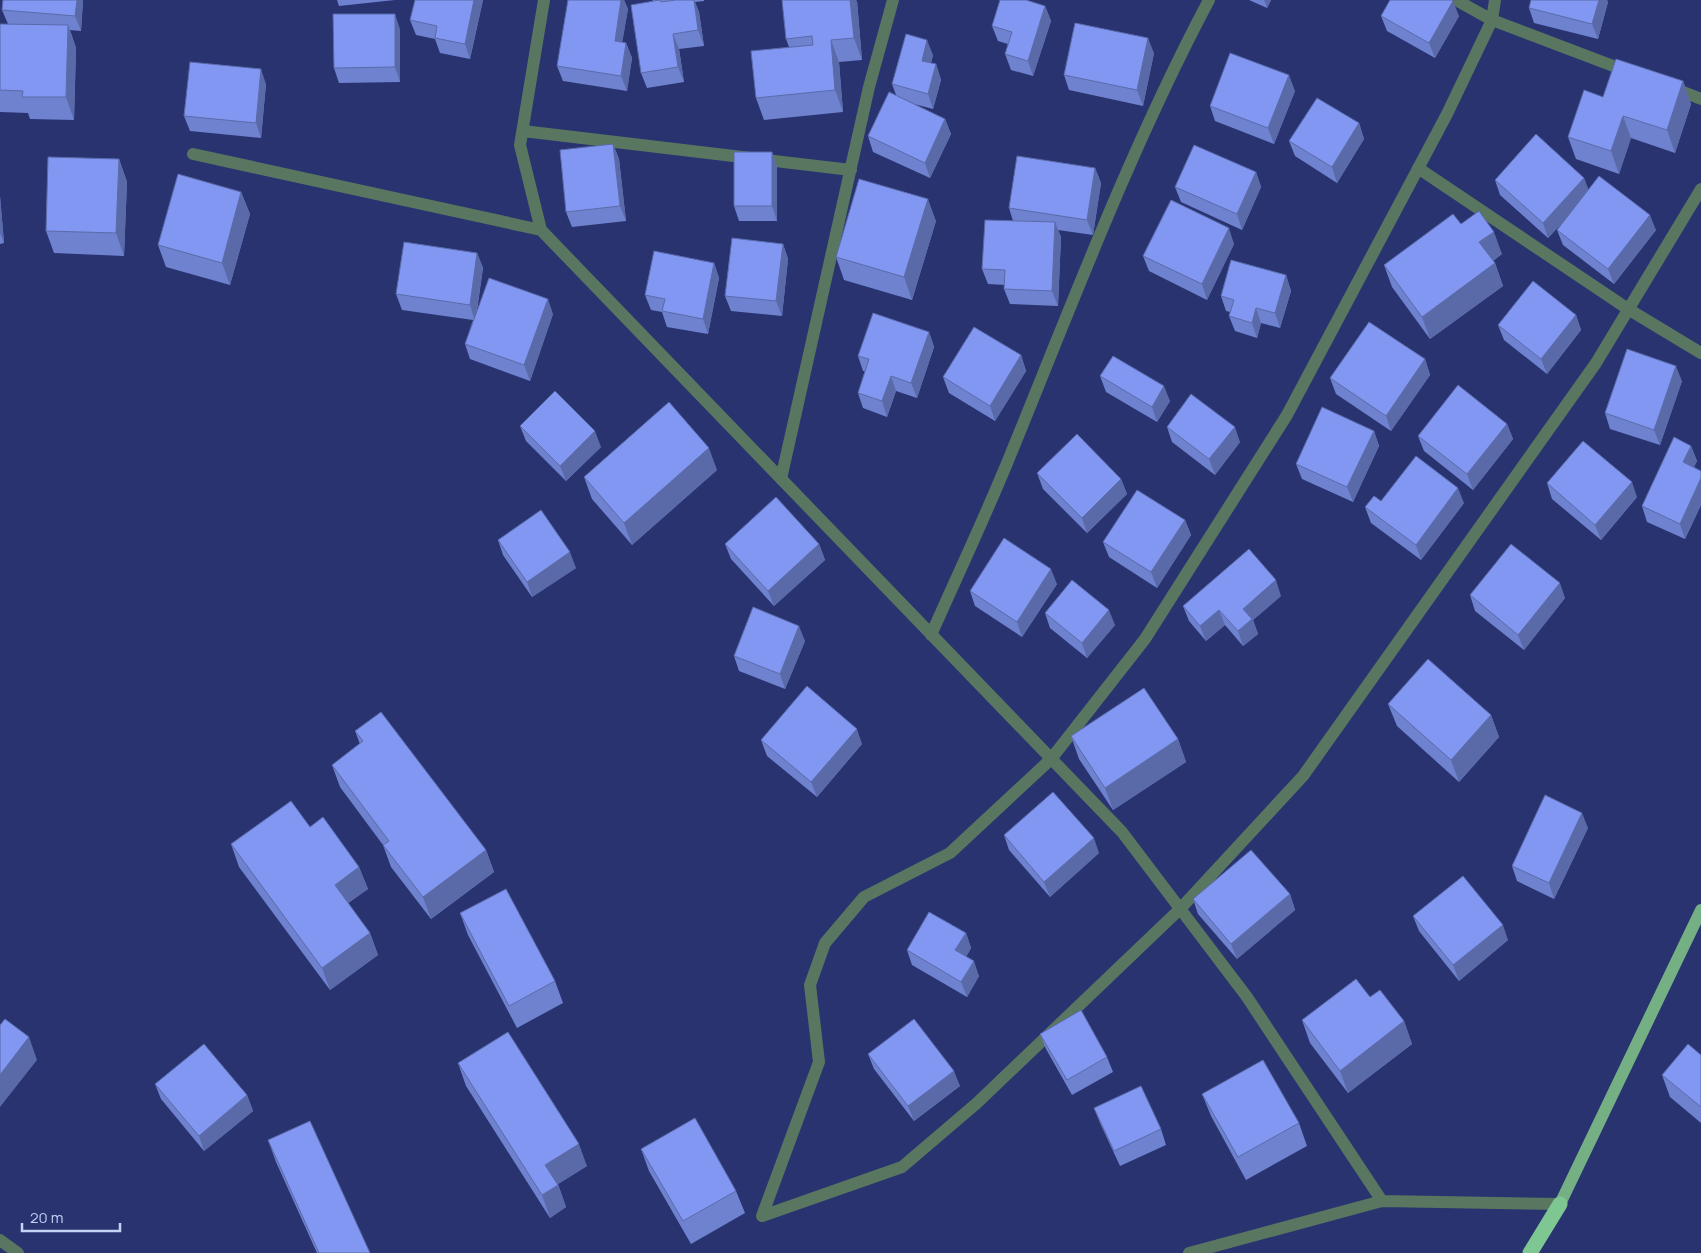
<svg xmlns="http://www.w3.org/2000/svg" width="1701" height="1253" font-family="Manrope,sans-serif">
<rect width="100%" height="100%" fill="#283370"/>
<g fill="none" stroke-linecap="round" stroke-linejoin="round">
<path stroke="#597660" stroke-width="12" d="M544,0l-24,145 21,85 581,602 125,165 135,204
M1456,0l36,20 137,52
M1495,0l-3,20 -45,94 -160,301 -142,224 -94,120 -101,94 -86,44 -39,46 -15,42 9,77 -57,154 140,-49 75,-64 203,-194 123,-133 293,-413 105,-174
M1673,88l28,11
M523,131l328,39
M193,154l348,76
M1418,168l210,141 73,44
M781,479l88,-392 24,-87
M931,635c27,-61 56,-122 81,-184 62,-152 120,-306 197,-451
M0,1240l18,13
M1189,1253l193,-52 178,3"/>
<path stroke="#75b084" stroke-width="12" d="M1560,1204l141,-294"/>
<path stroke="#7fc792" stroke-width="15" d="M1530,1253l30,-49"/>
</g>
<path fill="#6f82cf" d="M3,0h80l-2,31 -11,-1 6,18 -2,72 -44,-1 -2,-6 -28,-1v-88h8l-6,-14z
M337,0h58l-56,6z
M483,0l-13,59 -30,-6 -5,-14 -19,-4 -6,-15z
M568,0h56l4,9 -6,33 4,1 6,15 -5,33 -64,-10 -6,-15z
M652,0h52v1l-9,1 4,10 5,34 -25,3 5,33 -37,6 -6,-15 12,-72z
M1249,0h22l-4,8z
M1531,0h76l1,2 -10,37 -64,-16 -5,-15z
M857,1l5,59 -23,2 4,50 -79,8 -8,-22 33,-51 -3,-8z
M1045,6l6,15 -18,55 -22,-6 -6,-16 3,-10 -10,-3 -6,-15z
M1381,16h78l-24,42 -48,-27z
M400,29v53l-61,1 -5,-15z
M1154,53l-11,53 -74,-16 -5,-15z
M933,55l-2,8 5,1 5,16 -8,29 -19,-5 31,15 6,15 -21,44 -57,-26 -5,-16 28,-41 -4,-11z
M1683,81l8,23 -16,49 -44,-15 -12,36 -43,-15 -8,-22 35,-40z
M266,84l-5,54 -71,-7 -6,-15z
M1295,91l-21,53 -59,-23 -5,-15z
M1359,123l5,16 -27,44 -42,-27 -6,-15z
M613,144l6,15 7,62 -54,6 -6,-15z
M772,152l5,15v54h-38l-5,-15z
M119,159l8,23 -3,74 -70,-3 -8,-22z
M1095,168l6,15 -8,52 -35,-5 3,7 -3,69 -48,-2 -6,-15 1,-4 -17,-1 -6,-15 31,-48 -4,-13z
M1256,172l5,15 -19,43 -61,-28 -6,-15z
M1584,178l4,12 68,40 -42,54 -51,-39 -6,-15 8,-10 -17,18 -48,-43 -5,-15z
M241,192l9,22 -20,71 -64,-18 -8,-22z
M0,196l4,47 -4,1z
M936,221l-24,79 -68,-20 -8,-23z
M1461,224l41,30 -9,7 2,2 8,23 -73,53 -38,-52 -8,-22z
M783,244l5,15 -6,57 -51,-5 -6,-15z
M1234,244l-27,56 -58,-29 -6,-15z
M477,253l6,15 -6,43 76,3 -23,67 -60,-22 -5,-15 8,-24 -71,-10 -6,-16z
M714,263l5,15 -11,56 -41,-7 -5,-15 -11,-2 -6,-15z
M1286,275l5,16 -11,37 -19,-5 -4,15 -22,-7 -6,-15 1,-4 -4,-1 -5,-15z
M1576,315l5,15 -34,44 -43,-34 -6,-15z
M929,332l5,15 -17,51 -21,-7 -9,26 -24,-9 -5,-15 7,-22h-2l-5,-15z
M1021,355l5,16 -31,50 -46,-28 -6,-16z
M1425,359l5,16 -39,56 -55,-37 -6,-16z
M1100,376l70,25 -13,21 -51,-30z
M1682,381l-22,64 -50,-16 -5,-16z
M1507,424l6,15 -40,51 -49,-39 -6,-15z
M520,426l81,21 -35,34 -40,-40z
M1167,427l73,15 -25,33 -43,-33z
M1374,431l5,15 -26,56 -51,-23 -6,-15z
M1691,446l6,15 -3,6 7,4v34l-16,34 -38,-17 -5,-16z
M717,470l-85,75 -40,-46 -8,-22z
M1037,473l84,6 6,15 -40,39 -44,-44z
M1547,483l90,14 -36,43 -49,-41z
M1381,501l83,2 -43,57 -50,-37 -6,-16z
M1185,520l6,15 -34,53 -48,-31 -6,-15z
M498,540l78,28 -44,29 -29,-42z
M725,544h94l6,16 -51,46 -43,-47z
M1057,584l-35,53 -47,-31 -5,-15z
M1470,595l95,3 -41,52 -49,-39z
M1281,596l-28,24 5,14 -15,12 -18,-21 -19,16 -17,-20 -6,-15z
M1045,613l70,12 -28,33 -37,-30z
M805,641l-20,48 -46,-18 -5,-15z
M1388,704l103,11 8,22 -40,45 -62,-56z
M355,731l131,119 8,22 -63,47 -40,-52 -8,-22 -43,-58 -8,-22 28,-21z
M1071,736l107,3 8,23 -73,48 -34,-51z
M761,740l101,4 -45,53 -50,-41z
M310,827l49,40 9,22 -20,14 22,30 8,22 -48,35 -91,-123 -8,-23z
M1588,828l-34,71 -37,-18 -5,-15z
M1004,835l95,18 -49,44 -41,-47z
M1290,894l5,16 -58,49 -39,-45 -5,-15z
M460,913l95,68 8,22 -46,25 -49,-93z
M1413,916l95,24 -49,41 -40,-50z
M966,933l5,15 -5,9 13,19 -12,21 -55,-32 -5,-15z
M1370,997l34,24 8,23 -64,49 -38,-50 -8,-23z
M1040,1034l67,23 6,15 -41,23 -26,-46z
M868,1054l92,32 -46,35 -40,-52z
M1701,1055v68l-31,-26 -8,-22z
M458,1063l129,103 -29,18 8,23 -16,11 -84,-132z
M155,1084l92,11 6,16 -49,40 -43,-52z
M1202,1094l97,29 8,23 -61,34 -35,-64z
M1094,1108l67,21 5,16 -46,21 -20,-43z
M268,1140l102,113h-53l-41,-91z
M641,1149l95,42 9,22 -54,31 -42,-73z"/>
<path fill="#5a6aa9" d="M77,0h6l-2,31 -6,-15z
M474,0h9l-13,59 -5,-15z
M621,0h3l4,9 -8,47 -5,-15z
M694,0l5,12 5,34 -6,-16z
M850,0h6l1,1 5,59 -8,-22z
M1264,0h7l-4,8z
M1599,0h8l1,2 -10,37 -6,-15z
M1453,1l6,15 -24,42 -6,-15z
M1045,6l6,15 -18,55 -5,-15z
M395,14l5,15v53l-5,-15z
M68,25l8,23 -2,72 -8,-23z
M673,34l6,15 5,33 -6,-15z
M1148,38l6,15 -11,53 -6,-16z
M831,40l8,22 4,50 -8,-22z
M927,40l6,15 -6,21 -5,-15z
M626,43l6,15 -5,33 -6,-15z
M936,64l5,16 -8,29 -5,-15z
M261,69l5,15 -5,54 -5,-15z
M1289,75l6,16 -21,53 -6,-16z
M1683,81l8,23 -16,49 -8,-23z
M1623,116l8,22 -12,36 -8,-23z
M945,119l6,15 -21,44 -5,-15z
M1359,123l5,16 -27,44 -5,-16z
M613,144l6,15 7,62 -6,-15z
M772,152l5,15v54l-5,-15z
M119,159l8,23 -3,74 -8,-23z
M1095,168l6,15 -8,52 -6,-15z
M1256,172l5,15 -19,43 -5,-16z
M1584,178l6,15 -42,45 -5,-15z
M241,192l9,22 -20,71 -8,-22z
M0,196l4,47 -4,-10z
M928,199l8,22 -24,79 -8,-23z
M1650,215l6,15 -42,54 -6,-15z
M1055,222l6,15 -3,69 -6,-15z
M1229,228l5,16 -27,56 -5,-16z
M1494,232l8,22 -14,10 -9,-22z
M783,244l5,15 -6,57 -6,-15z
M477,253l6,15 -8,53 -5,-16z
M714,263l5,15 -11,56 -5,-15z
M1495,263l8,23 -73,53 -8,-22z
M1286,275l5,16 -11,37 -5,-15z
M548,299l5,15 -23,67 -6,-16z
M1256,308l5,15 -4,15 -5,-15z
M1576,315l5,15 -34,44 -6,-15z
M929,332l5,15 -17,51 -6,-15z
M1021,355l5,16 -31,50 -5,-15z
M1425,359l5,16 -39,56 -5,-15z
M1676,366l6,15 -22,64 -6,-15z
M891,376l5,15 -9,26 -5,-16z
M1164,386l6,15 -13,21 -5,-15z
M1507,424l6,15 -40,51 -6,-16z
M1235,427l5,15 -25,33 -6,-16z
M595,431l6,16 -35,34 -6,-15z
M1374,431l5,15 -26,56 -6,-15z
M1691,446l6,15 -8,16 -6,-15z
M709,448l8,22 -85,75 -8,-22z
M1701,478v27l-16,34 -5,-15z
M1121,479l6,15 -40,39 -5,-15z
M1632,482l5,15 -36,43 -6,-15z
M1458,488l6,15 -43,57 -5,-15z
M1185,520l6,15 -34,53 -6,-16z
M819,544l6,16 -51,46 -6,-15z
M570,552l6,16 -44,29 -5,-15z
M1051,569l6,15 -35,53 -5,-15z
M1276,580l5,16 -28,24 5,14 -15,12 -5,-15 5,-22z
M1560,583l5,15 -41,52 -6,-15z
M1109,610l6,15 -28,33 -5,-15z
M1219,610l6,15 -19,16 -6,-15z
M799,626l6,15 -20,48 -5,-15z
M1491,715l8,22 -40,45 -8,-22z
M857,729l5,15 -45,53 -6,-15z
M1178,739l8,23 -73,48 -8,-22z
M1582,813l6,15 -34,71 -5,-16z
M1094,838l5,15 -49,44 -6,-15z
M486,850l8,22 -63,47 -8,-22z
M359,867l9,22 -25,18 -8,-22z
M1290,894l5,16 -58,49 -6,-15z
M1503,925l5,15 -49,41 -6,-16z
M370,933l8,22 -48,35 -8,-22z
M966,933l5,15 -10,18 -6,-16z
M974,961l5,15 -12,21 -6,-15z
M1404,1021l8,23 -64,49 -8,-22z
M29,1037l8,23 -37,47v-32z
M954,1071l6,15 -46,35 -6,-15z
M247,1095l6,16 -49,40 -5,-15z
M579,1144l8,22 -34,21 -8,-22z
M558,1185l8,22 -16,11 -8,-23z"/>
<path fill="#8197f1" stroke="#5a6aa9" d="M3,0h74l-2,16 -73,-6z
M415,0h59l-9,44 -30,-6 2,-12 -27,-6z
M568,0h53l-6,41 11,2 -5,33 -64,-10z
M660,0l1,2 15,-2h18l4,30 -25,4 5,33 -37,6 -10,-68z
M782,0h68l4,38 -23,2 4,50 -79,8 -5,-47 62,-6 -1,-9 -26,3z
M1000,0h26l19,6 -17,55 -23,-7 7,-22 -20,-6z
M1390,0h62l1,1 -24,42 -48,-27z
M1531,0h68l-7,24 -63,-16z
M333,14h62v53l-61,1z
M1075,23l73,15 -11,52 -73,-15z
M0,24l68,1 -2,72h-44l1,-6 -23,-1z
M906,34l21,6 -5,21 14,3 -8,30 -36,-10z
M1230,53l59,22 -21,53 -58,-22z
M1616,59l67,22 -16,49 -44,-14 -12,35 -43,-14 16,-47 19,7z
M190,62l71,7 -5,54 -72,-7z
M889,92l56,27 -20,44 -57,-27z
M1317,98l42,25 -27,44 -43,-26z
M1536,134l48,44 -41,45 -48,-43z
M613,144l7,62 -54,6 -6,-62z
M1194,145l62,27 -19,42 -62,-27z
M734,152h38v54h-38z
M1017,156l78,12 -8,52 -78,-12z
M48,157l71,2 -3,74 -70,-2z
M178,174l63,18 -19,71 -64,-18z
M1599,176l51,39 -42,54 -51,-39z
M859,179l69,20 -24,78 -68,-20z
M1171,200l58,28 -27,56 -59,-28z
M1479,211l15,21 -15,10 16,21 -73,54 -38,-52 69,-51 8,10z
M985,220l70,2 -3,69 -48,-2 1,-19 -23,-1z
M732,238l51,6 -7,57 -51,-5z
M404,242l73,11 -7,52 -74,-11z
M654,251l60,12 -11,56 -41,-8 3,-12 -20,-4z
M1231,260l55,15 -11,38 -19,-5 -4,15 -23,-7 5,-16 -13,-4z
M489,278l59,21 -24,66 -59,-21z
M1533,281l43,34 -35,44 -43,-34z
M873,313l56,19 -18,51 -20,-7 -9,25 -24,-8 11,-34 -11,-3z
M1369,322l56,37 -39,57 -56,-38z
M974,327l47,28 -31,51 -47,-29z
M1627,349l49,17 -22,64 -49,-17z
M1113,356l51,30 -12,21 -52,-31z
M1458,385l49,39 -40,50 -49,-38z
M555,391l40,40 -35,35 -40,-40z
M1191,394l44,33 -26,32 -42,-32z
M669,402l40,46 -85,75 -40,-46z
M1322,407l52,24 -27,56 -51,-23z
M1077,434l44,45 -39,39 -45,-45z
M1674,437l17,9 -8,16 18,9v7l-21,46 -38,-18z
M1583,441l49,41 -37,43 -48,-42z
M1416,456l42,32 -42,57 -51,-38 9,-11 7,5z
M1137,490l48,30 -34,52 -48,-30z
M776,497l43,47 -51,47 -43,-47z
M541,510l29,42 -43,30 -29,-42z
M1004,538l47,31 -34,53 -47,-31z
M1511,544l49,39 -42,52 -48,-40z
M1249,549l27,31 -33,29 9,10 -14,12 -19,-21 -19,16 -17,-20z
M1072,580l37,30 -27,33 -37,-30z
M753,607l46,19 -19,48 -46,-18z
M1428,659l63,56 -40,45 -63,-56z
M807,686l50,43 -46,53 -50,-42z
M1144,688l34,51 -73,49 -34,-52z
M381,712l105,138 -63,47 -40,-52 6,-4 -57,-76 31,-24 -8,-10z
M1053,792l41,46 -50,44 -40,-47z
M1545,795l37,18 -33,70 -37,-17z
M291,801l19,26 13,-10 36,50 -24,18 35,48 -48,35 -91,-124z
M1251,850l39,44 -59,50 -38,-45z
M1463,876l40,49 -50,40 -40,-49z
M506,889l49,92 -46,25 -49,-93z
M929,912l37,21 -11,17 19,11 -13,21 -54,-32z
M1356,979l14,18 10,-7 24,31 -64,50 -38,-51z
M1081,1010l26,47 -40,23 -27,-46z
M5,1019l24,18 -29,38v-50z
M914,1019l40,52 -46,35 -40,-52z
M508,1032l71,112 -34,21 13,20 -16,10 -84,-132z
M204,1044l43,51 -48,41 -44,-52z
M1688,1044l13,11v52l-39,-32z
M1263,1060l36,63 -61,34 -36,-63z
M1141,1086l20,43 -47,22 -20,-43z
M695,1118l41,73 -53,30 -42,-72z
M310,1121l60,132h-51l-51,-113z"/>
<path d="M22 1223v8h98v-8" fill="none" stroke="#c6d1f6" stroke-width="2.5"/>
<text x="30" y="1223" font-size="15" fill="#c6d1f6" stroke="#283370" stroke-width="4" paint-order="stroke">20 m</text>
</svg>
